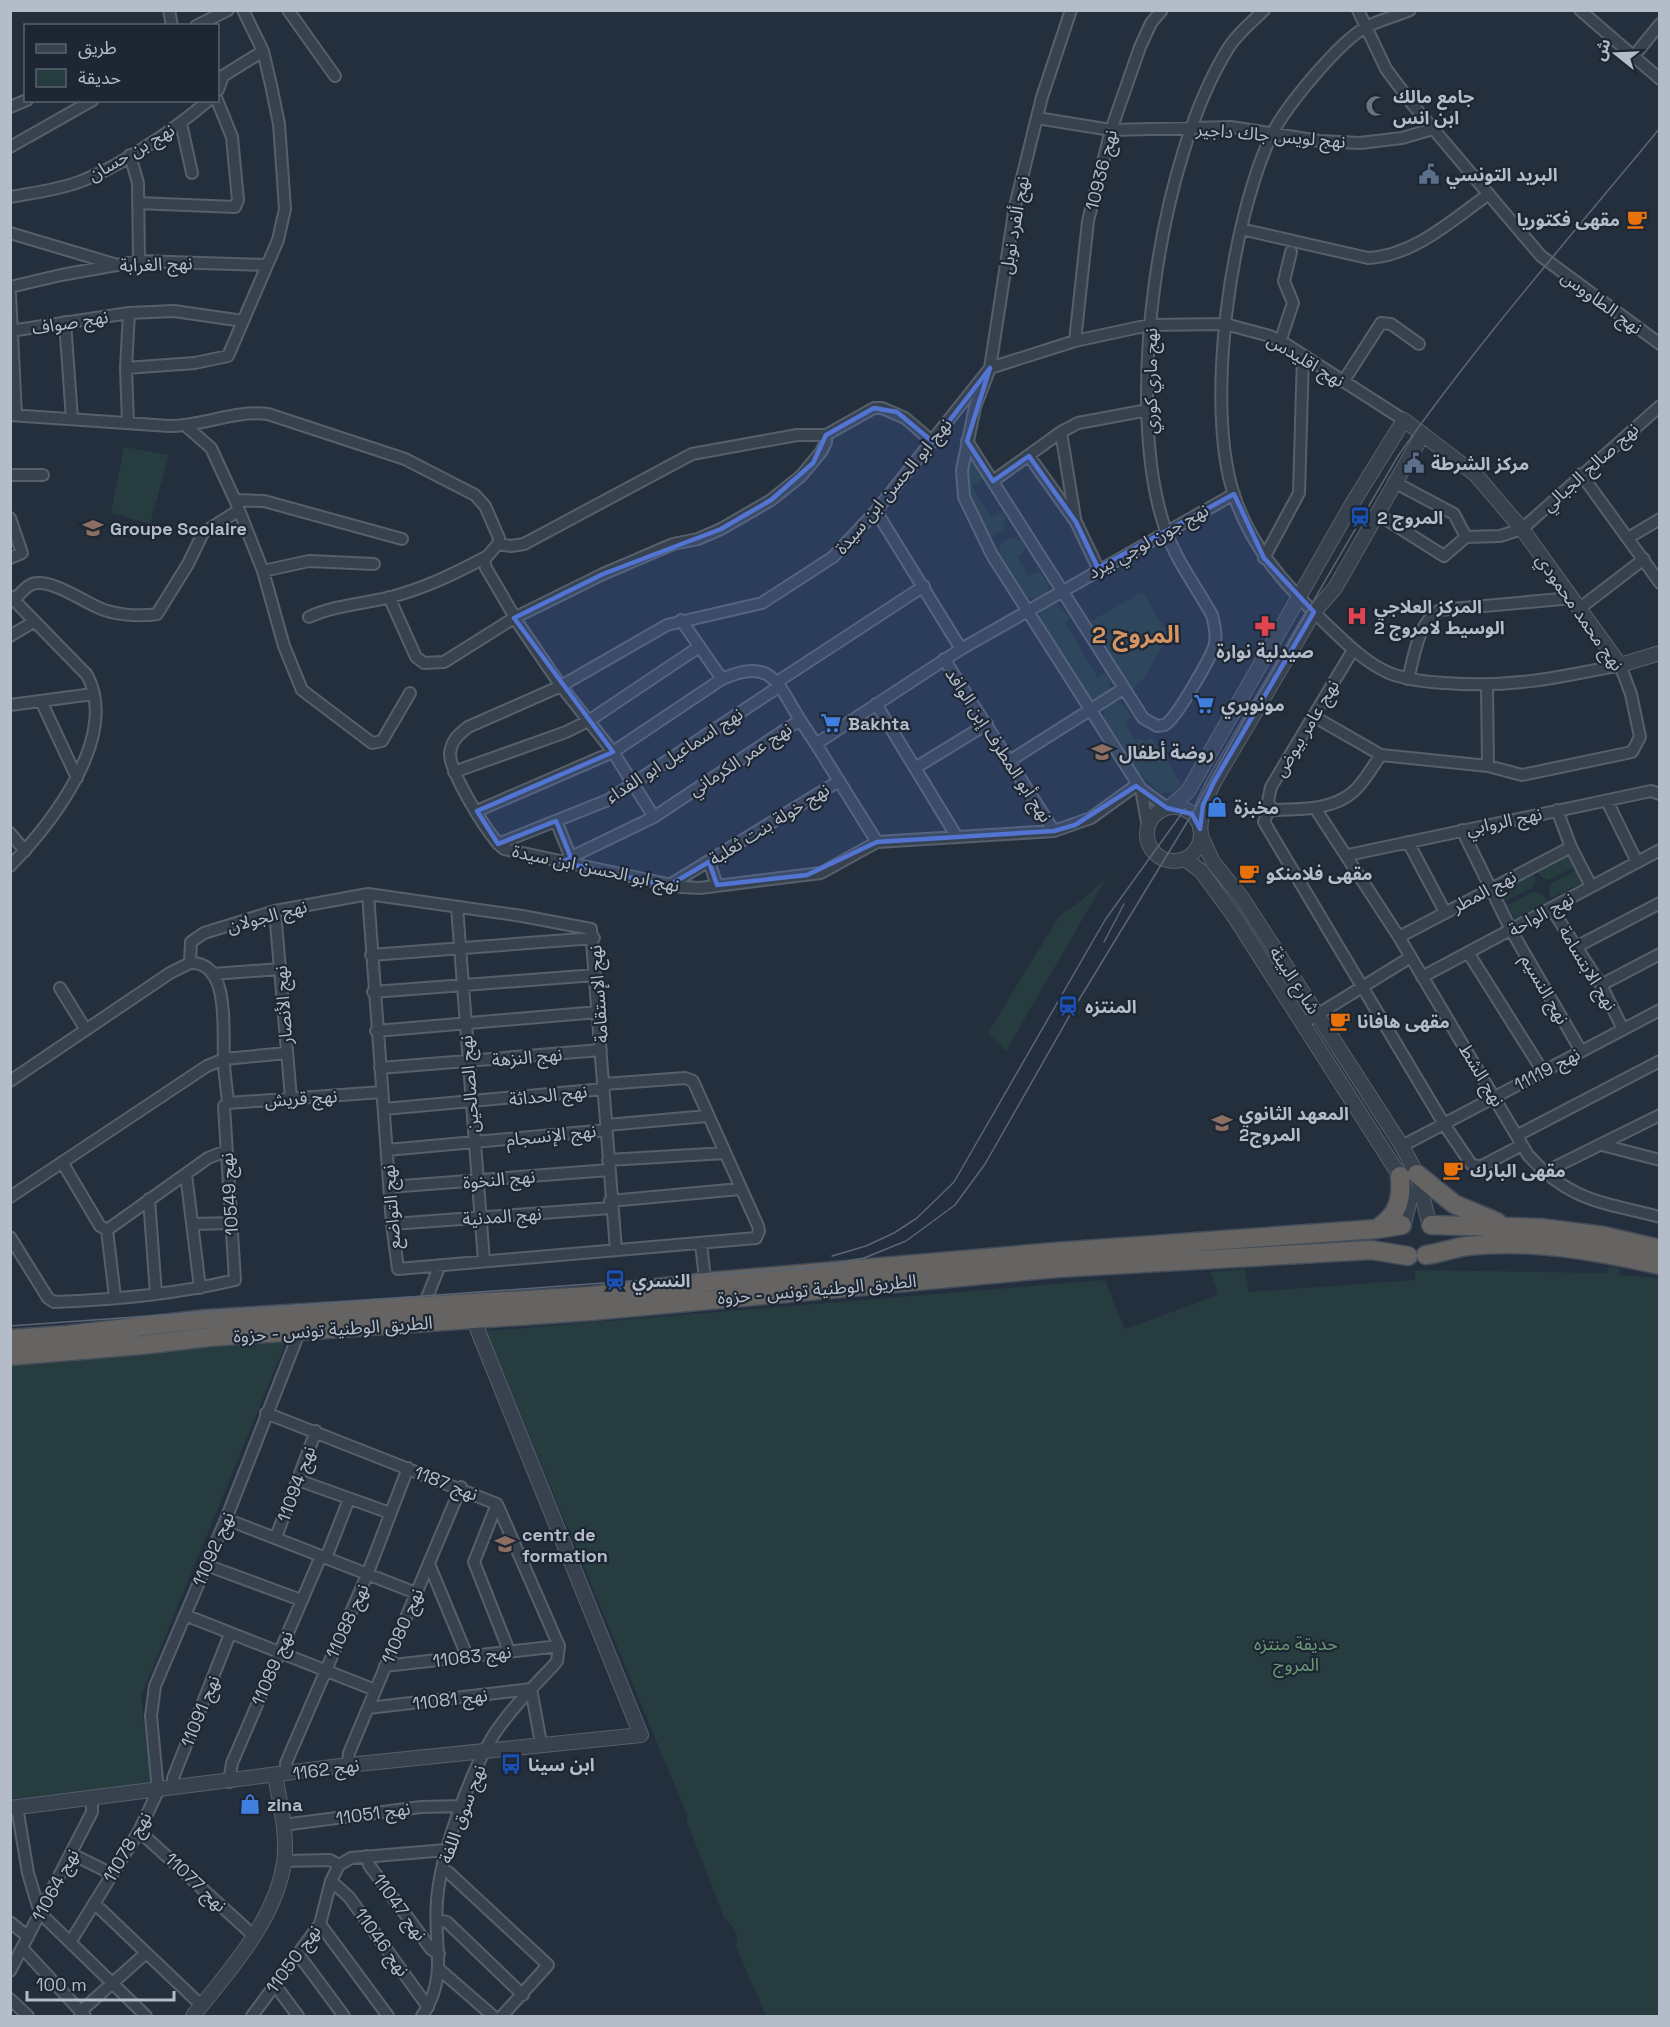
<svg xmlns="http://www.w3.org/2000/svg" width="1670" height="2027" font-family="'Space Grotesk','Noto Sans Arabic',sans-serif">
<rect width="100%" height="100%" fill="#242f3e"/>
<path fill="#263c3f" d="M124,447l45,8 -19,69 -39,-11z
M969,453l16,24 -13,9 19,31 11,-5 4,6 -3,11 -10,7 -8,-3c-17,-31 -18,-46 -16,-80z
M1010,537l11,4 5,9 -9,7 12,19 10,-5 10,14 -2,8 -11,7 -12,-4 -26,-40 2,-12z
M1142,592l27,43 -27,46 -12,11 -41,-70z
M1055,601l15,18 -5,4 32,54 8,-4 5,8 -1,12 -12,8 -8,-3 -48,-75 -1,-14z
M1114,701l8,3 10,13 -7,5 9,16 12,3 6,-3 29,46 -9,8 -12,1 -24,-23 -33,-49 1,-14z
M1570,854l6,12 -27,14 -9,-4 -4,-7z
M1578,869l6,13 -33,16 -2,-5 2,-10z
M1533,872l3,7 -4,9 -27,13 -6,-12z
M1107,877l-101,174 -18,-18 2,-4 70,-114 21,-14z
M1534,891l10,5 3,6 -33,17 -7,-14z
M1610,1265l9,3 1,7 39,3v738h-893l-30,-70c3,-13 -2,-20 -12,-28l-38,-99 1,-4 -201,-484 619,-51 20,49 93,-34 -7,-23 34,-3 4,23 166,-12v-10l191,3z
M288,1337l-147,359 10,87 -140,16v-437z"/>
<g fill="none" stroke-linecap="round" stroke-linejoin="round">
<g stroke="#565f6c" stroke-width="14">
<path id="minor" d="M169,10l3,16
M288,10l47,66
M1071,10l-29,87 -27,109 -25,162 -15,39 -13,63 2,27 28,58 149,234
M1358,10l28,59 27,36 128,151 119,88
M1580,10l80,69
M196,26l32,-16
M1634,56l26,-32
M218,90l5,-14 40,-25
M10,107l17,-7
M1037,118l74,12 120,-3 89,14 40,2 42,-5 31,-9
M181,123l11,50
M10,147l83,-47
M130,155l8,28 1,78
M10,197c23,-4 47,-7 69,-15 42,-16 95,-52 130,-82
M138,203l97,4 3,-7 -6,-63 -15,-37
M1241,229l127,29c46,-2 84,-38 121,-64
M10,233l104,31
M10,287l51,-12 78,-14 128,4
M10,294l6,121
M65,322l7,97
M10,331l119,-18 45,-2 69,10
M1075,341l13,-120 23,-91 29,-83 11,-24 11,-13
M1280,342l13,-39 -9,-22 7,-29
M126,368l69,-5 33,-7 50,-116 7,-31 -6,-85 -8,-39 -8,-34 -20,-41
M1343,382l38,-59 10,1 28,20
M10,415l159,11c36,0 63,-16 99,-12l137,45 70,36 10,11 14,32 -1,6 -14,16 2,8 34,58 41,60 52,66 41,65
M128,422l-2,-54 3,-55
M186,426l25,22 24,52 28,71 21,75 18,44 70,53 10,-2 28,-48
M1061,432l14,86
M967,441l176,277 14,8c3,-1 7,0 9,-2 10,-6 47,-69 49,-81 2,-10 -1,-19 -3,-28 -15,-27 -36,-55 -46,-84 -44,-124 -7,-374 63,-484 9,-14 23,-25 35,-37
M1029,456l47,66 22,46
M1581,474l79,109
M10,475h33
M993,481l68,-49 17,-9 70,-13
M1394,482l60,32 12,23
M235,500l29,1 138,38
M876,511l85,138
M10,518l12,35 -12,5
M1387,520l57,36 22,-19 34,-1 22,-7 138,-123
M1628,538l32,-19
M498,544l13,2 13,-2 168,-90 105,-19h29l48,-27h8l23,10 28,24
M1264,558l35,-65 4,-137
M263,571l46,-10 65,3
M10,596l77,79c33,62 -36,149 -77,191
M389,597l27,60 8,6 20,-1 70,-44 89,-44 70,-30 25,-5 23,-10 50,-29 30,-24 20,-24 5,-10v-7
M14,600c5,-5 11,-13 18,-16 18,-6 49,16 65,23 16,8 42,10 60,7l31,-50 15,-31 36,-23
M1580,608l64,-49
M309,617c26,-12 54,-13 82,-20 34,-9 63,-23 95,-40
M681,620l41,59
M10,636l25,-15
M944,659l110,172
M1408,679c7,-25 9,-55 32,-69l132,-12
M777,682l147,-96
M1487,686l1,80
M41,701l36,77
M876,704l81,133
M10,705l83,-11
M1313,716l68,39 107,11 34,9 110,-23 8,-15 -9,-43 -11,-29c-63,13 -110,23 -175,18 -19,-1 -38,-3 -56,-10 -25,-11 -45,-32 -65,-51 -40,-38 -74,-76 -91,-130 -28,-91 -2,-270 38,-356 14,-29 68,-94 95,-109 14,-7 30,-11 44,-17
M816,744l61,98
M1381,755c-9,12 -17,28 -28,37 -22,19 -55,17 -81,18l-5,4 -3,8 180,302 27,40 9,3 42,-22
M1011,760l112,-71
M915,768l72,-44
M454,772l112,-40 24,-12 109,-73
M1138,784l-47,34 -37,13 -177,11 -56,31 -121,15 -19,-1 -177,-38c-15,-12 -54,-76 -54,-95 1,-13 8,-19 18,-27l93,-41 106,-61 95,-22 71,-46 43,-46 114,-143 85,-27 74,-16 76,-1 45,12 17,9 117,75
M1607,801l30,61
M1315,808l84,129 129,218c42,47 75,47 132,62
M1272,810l-4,-9 3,-14 82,-137
M1557,810l14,37 20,39
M477,811l136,-59 109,-73c49,-22 55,3 78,41
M556,821l15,37
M1148,827l-7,-38 26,19
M1462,830l49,100 70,121
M10,833l15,18
M1408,842l37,70
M498,844l110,-44 172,-114
M1348,855l303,-64 9,3
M561,862l93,-45 146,-97 16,24 145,-95 273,-155
M709,862l8,23
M668,886l171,-105
M368,894l24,330 6,45 358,-31 3,-7 -1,-5 -65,-145 -8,-3 -81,6
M457,907l27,354
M1551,908l50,77 22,44
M275,911l16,187
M1399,937l172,-90
M1576,947l84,-44
M1469,954l73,116
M371,955l223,-17
M190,963l1,-21 13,-9 71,-22 93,-17 154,22 69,13 25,321
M190,963c42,-2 32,72 34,97 0,14 3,29 4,43
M212,974l68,-5
M1422,977l238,-127
M1601,985l59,-31
M60,988l26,42
M373,992l222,-17
M1302,1024l109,-67
M376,1031l222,-19
M380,1068l221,-18
M10,1081l160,-108 20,-10
M384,1109l220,-20
M607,1125l100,-9
M1518,1135l142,-74
M1602,1145l58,15
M1402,1146l258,-136
M387,1150l220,-20
M608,1160l117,-7
M62,1162l38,64 7,4 101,-72 18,-7
M1545,1172l115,-57
M186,1174l14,114
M389,1187l220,-17
M10,1197l197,-131 17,-7 63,-6
M149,1199l7,95
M610,1201l130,-12
M192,1224l39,-1
M392,1224l219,-16
M107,1230l8,67
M10,1237l38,61 6,4c60,-2 122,-8 181,-22l-11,-174 4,-3 154,-11
M701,1244l5,43
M424,1305l16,-40
M266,1413l231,91 62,142 -2,15 -4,5c-21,22 -44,45 -60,70 -24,39 -53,120 -56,165 -4,44 12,75 -15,115
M298,1480l92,33
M497,1504l-23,58 35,89
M226,1519l190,74
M276,1537l40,-106
M326,1558l23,-59
M429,1564l38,92
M206,1565l95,35
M185,1615l190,75
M385,1666l174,-20
M368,1708l163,-19 10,54
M348,1765l1,-12 112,-266
M286,1774v-11l81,-188 41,-107
M229,1782l3,-19 89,-207
M173,1788v-10l57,-144
M17,1807l11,66 12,40 106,103
M283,1825l138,-18 41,-1
M139,1831l114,104
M72,1854l40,20
M367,1856l2,9 62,84 8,5
M284,1861l46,-1 9,5 12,-7 95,-8
M442,1869l6,3 100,93 -46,51
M331,1881l18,16 79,110
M94,1903l107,102
M437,1920l10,2 76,73
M10,1922l18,15
M320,1924l68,92
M71,1941l68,-110 19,-40 -7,-75 4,-30 71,-167 75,-191
M23,1949l62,67
M298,1954l46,62
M440,1970l53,46
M10,1971l82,-159v-14
M275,1985l23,31
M10,1999l18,17
M80,2012l65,-58
M252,2016l68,-92 11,-43 8,-16"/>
</g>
<g stroke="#565f6c" stroke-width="16">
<path id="tertiary" d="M1170,807l18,-16 11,-19 153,-268 52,-84 72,55 46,54 98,136 40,-12
M1147 834a27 27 0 1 1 54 0a27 27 0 1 1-54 0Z
M1200,829l3,-24 11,-23 100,-170 21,-24 88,-154
M1201,836l12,26 29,36 160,248 15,28 12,49
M1185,859l16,12 33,45 166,260 10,23 -6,25
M10,1808l338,-43 293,-30 -163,-404 -5,-19
M193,2016c35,-44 82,-95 91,-153 4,-28 -4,-60 -9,-88"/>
</g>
<g stroke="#434c59" stroke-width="21">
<path id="trunk" d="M1417,1174l37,30 43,18
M1431,1225l110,3 63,8 56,13
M1378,1228c20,-13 24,-28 22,-52
M1426,1255c14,-2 28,-7 41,-9 65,-7 129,5 193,19
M10,1339l57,-4 139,-16 385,-23 115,-14 349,-30 322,-23 25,-4
M10,1356l132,-11 67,-8 382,-26 466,-43 314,-18 37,6"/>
</g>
<use href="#minor" stroke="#38414e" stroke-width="10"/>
<use href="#tertiary" stroke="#38414e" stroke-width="14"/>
<use href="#trunk" stroke="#656462" stroke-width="18"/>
<path stroke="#5a6575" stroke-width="1.5" d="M1104,942l20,-38
M832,1256l34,-10 28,-13 23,-15 37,-36 151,-262 80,-111
M10,1326l800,-58 54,-10 42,-17 49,-36 30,-41 89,-156 118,-194 49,-89 157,-269c80,-114 173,-220 262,-328"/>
</g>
<path fill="#5274d3" fill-opacity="0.2" stroke="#5274d3" stroke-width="4.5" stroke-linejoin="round" d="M990,368l-23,73 26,40 36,-25 47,66 22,46 136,-74 30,64 50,54 -100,170 -11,23 -3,24 -8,-15 -25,-6 -31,-22 -61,39 -21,6 -177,11 -70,33 -90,10 -8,-23 -41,24 -107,-24 10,-4 -15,-37 -58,23 -21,-33 136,-59 -99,-134 89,-44 118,-45 50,-29 42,-37 13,-28 48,-27 23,4 36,30z"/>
<defs>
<g id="mosque-bare" transform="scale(1.62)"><path d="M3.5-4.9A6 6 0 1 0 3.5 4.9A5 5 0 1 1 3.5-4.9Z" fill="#6b7280" stroke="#1d2633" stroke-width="2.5" paint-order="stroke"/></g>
<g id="civic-bare" transform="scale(1.62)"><path d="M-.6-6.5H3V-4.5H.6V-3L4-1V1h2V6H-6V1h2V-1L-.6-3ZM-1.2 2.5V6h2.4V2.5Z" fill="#5c6f8a" stroke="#1d2633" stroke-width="2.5" paint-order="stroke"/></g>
<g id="cafe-bare" transform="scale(1.62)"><path d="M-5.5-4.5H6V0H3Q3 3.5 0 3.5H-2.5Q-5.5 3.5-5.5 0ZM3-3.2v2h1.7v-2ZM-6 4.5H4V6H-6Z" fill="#e8710a" stroke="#1d2633" stroke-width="2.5" paint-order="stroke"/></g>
<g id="station-bare" transform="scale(1.62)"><path d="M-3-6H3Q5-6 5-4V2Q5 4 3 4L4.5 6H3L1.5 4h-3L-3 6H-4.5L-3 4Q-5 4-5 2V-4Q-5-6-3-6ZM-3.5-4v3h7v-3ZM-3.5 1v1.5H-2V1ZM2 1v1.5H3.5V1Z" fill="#1a4fb4" stroke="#1d2633" stroke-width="2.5" paint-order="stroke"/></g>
<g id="school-bare" transform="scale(1.62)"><path d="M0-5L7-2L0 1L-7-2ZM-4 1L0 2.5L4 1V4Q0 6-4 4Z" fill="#8d6e63" stroke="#1d2633" stroke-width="2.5" paint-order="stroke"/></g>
<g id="hospital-bare" transform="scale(1.62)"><path d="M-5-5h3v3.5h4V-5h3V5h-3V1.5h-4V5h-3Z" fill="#e0444e" stroke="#1d2633" stroke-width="2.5" paint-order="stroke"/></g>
<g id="pharmacy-bare" transform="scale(1.62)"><path d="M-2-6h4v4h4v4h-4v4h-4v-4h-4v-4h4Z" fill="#e0444e" stroke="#1d2633" stroke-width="2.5" paint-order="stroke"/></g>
<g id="supermarket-bare" transform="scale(1.62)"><path d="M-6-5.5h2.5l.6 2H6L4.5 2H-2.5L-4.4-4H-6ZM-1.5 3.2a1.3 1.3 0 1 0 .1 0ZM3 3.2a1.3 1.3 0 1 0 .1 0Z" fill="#3f7fe0" stroke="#1d2633" stroke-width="2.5" paint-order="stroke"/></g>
<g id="shop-bare" transform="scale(1.62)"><path d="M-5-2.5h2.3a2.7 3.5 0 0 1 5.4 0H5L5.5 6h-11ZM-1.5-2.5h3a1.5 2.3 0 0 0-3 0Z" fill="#3f7fe0" stroke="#1d2633" stroke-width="2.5" paint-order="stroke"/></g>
<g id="bus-bare" transform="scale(1.62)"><path d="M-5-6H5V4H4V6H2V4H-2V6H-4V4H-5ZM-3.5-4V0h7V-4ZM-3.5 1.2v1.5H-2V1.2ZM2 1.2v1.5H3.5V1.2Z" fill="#1a4fb4" stroke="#1d2633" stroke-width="2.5" paint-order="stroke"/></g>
</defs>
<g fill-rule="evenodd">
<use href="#mosque-bare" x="1376" y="106"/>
<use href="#civic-bare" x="1429" y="174"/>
<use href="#cafe-bare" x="1637" y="219"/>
<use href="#civic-bare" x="1414" y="463"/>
<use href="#station-bare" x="1360" y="517"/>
<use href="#school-bare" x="93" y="528"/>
<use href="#hospital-bare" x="1357" y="616"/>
<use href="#pharmacy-bare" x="1265" y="626"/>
<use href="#supermarket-bare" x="1204" y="704"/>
<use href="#supermarket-bare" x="831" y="723"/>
<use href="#school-bare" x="1102" y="752"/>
<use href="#shop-bare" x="1217" y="807"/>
<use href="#cafe-bare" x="1249" y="873"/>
<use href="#station-bare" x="1068" y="1006"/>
<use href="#cafe-bare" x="1340" y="1021"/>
<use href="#school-bare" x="1222" y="1123"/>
<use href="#cafe-bare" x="1453" y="1170"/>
<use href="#station-bare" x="615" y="1280"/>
<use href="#school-bare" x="505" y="1544"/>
<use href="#bus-bare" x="511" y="1764"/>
<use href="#shop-bare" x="250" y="1804"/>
</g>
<g text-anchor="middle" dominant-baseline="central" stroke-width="4.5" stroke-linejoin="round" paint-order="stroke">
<g font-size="18" font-weight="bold" fill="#b4bcc9" stroke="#1d2633" text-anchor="start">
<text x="1393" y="96">جامع مالك<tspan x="1393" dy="21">ابن انس</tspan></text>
<text x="1446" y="174">البريد التونسي</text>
<text x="1620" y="219" text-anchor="end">مقهى فكتوريا</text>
<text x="1431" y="463">مركز الشرطة</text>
<text x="1377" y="517">المروج 2</text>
<text x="110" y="528">Groupe Scolaire</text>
<text x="1374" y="606">المركز العلاجي<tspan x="1374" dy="21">الوسيط لامروج 2</tspan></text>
<text x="1265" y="651" text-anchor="middle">صيدلية نوارة</text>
<text x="1221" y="704">مونوبري</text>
<text x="848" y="723">Bakhta</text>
<text x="1119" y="752">روضة أطفال</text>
<text x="1234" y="807">مخبزة</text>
<text x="1266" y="873">مقهى فلامنكو</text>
<text x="1085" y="1006">المنتزه</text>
<text x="1357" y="1021">مقهى هافانا</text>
<text x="1239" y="1113">المعهد الثانوي<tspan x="1239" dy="21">المروج2</tspan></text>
<text x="1470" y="1170">مقهى البارك</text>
<text x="632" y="1280">النسري</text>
<text x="522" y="1534">centr de<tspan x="522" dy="21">formation</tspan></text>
<text x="528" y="1764">ابن سينا</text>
<text x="267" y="1804">zina</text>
</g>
<g font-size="18" fill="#b4bcc9" stroke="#1d2633">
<text transform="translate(1271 135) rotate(5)">نهج لويس جاك داجير</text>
<text transform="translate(131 152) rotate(-30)">نهج بن حسان</text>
<text transform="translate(1101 170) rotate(-76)">نهج 10936</text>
<text transform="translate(1014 225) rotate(-80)">نهج ألفرد نوبل</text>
<text transform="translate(156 264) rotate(-2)">نهج الغرابة</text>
<text transform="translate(1602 302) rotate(36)">نهج الطاووس</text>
<text transform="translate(70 322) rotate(-9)">نهج صواف</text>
<text transform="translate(1306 360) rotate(31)">نهج اقليدس</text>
<text transform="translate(1150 381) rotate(-90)">نهج ماري كوري</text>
<text transform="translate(1590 467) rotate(-42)">نهج صالح الجبالي</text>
<text transform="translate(893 486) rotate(-50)">نهج ابو الحسن ابن سيدة</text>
<text transform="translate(1148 541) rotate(-29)">نهج جون لوجي بيرد</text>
<text transform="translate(1580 612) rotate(55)">نهج محمد محمودي</text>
<text transform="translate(1306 728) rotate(-59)">نهج عامر بيوض</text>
<text transform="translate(999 745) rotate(57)">نهج أبو المطرف إبن الوافد</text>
<text transform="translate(674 755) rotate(-33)">نهج اسماعيل ابو الفداء</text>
<text transform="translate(740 759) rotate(-33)">نهج عمر الكرماني</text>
<text transform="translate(1504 821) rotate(-12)">نهج الروابي</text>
<text transform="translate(769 824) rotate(-32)">نهج خولة بنت ثعلبة</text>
<text transform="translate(596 868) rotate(12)">نهج ابو الحسن ابن سيدة</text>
<text transform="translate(1484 891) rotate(-28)">نهج المطر</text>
<text transform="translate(1541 914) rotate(-29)">نهج الواحة</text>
<text transform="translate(267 916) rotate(-15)">نهج الجولان</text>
<text transform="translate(1588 968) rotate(59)">نهج الابتسامة</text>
<text transform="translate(1295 980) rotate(57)">شارع البيئة</text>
<text transform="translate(1545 989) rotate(60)">نهج النسيم</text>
<text transform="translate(598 994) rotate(-94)">نهج الإستقامة</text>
<text transform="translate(283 1005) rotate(-94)">نهج الأنصار</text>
<text transform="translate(527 1057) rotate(-5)">نهج النزهة</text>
<text transform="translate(1547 1069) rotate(-28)">نهج 11119</text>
<text transform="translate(1482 1075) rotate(59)">نهج الشط</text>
<text transform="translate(469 1084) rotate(-94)">نهج الصالحين</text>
<text transform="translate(548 1095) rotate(-6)">نهج الحداثة</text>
<text transform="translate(301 1098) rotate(-4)">نهج قريش</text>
<text transform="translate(551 1135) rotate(-6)">نهج الإنسجام</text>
<text transform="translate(499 1179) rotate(-5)">نهج النخوة</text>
<text transform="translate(229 1194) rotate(-94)">نهج 10549</text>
<text transform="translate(391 1207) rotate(-94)">نهج التواضع</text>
<text transform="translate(502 1216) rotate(-4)">نهج المدنية</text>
<text transform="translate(817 1289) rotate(-5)">الطريق الوطنية تونس - حزوة</text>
<text transform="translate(333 1329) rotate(-4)">الطريق الوطنية تونس - حزوة</text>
<text transform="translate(446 1483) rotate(21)">نهج 1187</text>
<text transform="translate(296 1484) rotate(-70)">نهج 11094</text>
<text transform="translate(213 1549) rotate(-67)">نهج 11092</text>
<text transform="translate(347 1621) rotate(-66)">نهج 11088</text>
<text transform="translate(402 1626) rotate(-67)">نهج 11080</text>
<text transform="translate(472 1656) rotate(-7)">نهج 11083</text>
<text transform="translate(272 1668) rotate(-67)">نهج 11089</text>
<text transform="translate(450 1699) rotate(-7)">نهج 11081</text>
<text transform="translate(200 1711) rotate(-68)">نهج 11091</text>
<text transform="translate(326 1769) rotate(-8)">نهج 1162</text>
<text transform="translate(373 1813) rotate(-8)">نهج 11051</text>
<text transform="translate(462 1814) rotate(-70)">نهج سوق اللفة</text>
<text transform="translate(127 1847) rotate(-60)">نهج 11078</text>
<text transform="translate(196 1882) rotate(43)">نهج 11077</text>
<text transform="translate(55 1885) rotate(-62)">نهج 11064</text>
<text transform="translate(400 1907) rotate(54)">نهج 11047</text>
<text transform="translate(382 1942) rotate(54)">نهج 11046</text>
<text transform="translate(293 1959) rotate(-54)">نهج 11050</text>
</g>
<g font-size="18" fill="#6b9a76" stroke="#1d2633">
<text x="1296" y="1643">حديقة منتزه<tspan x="1296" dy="21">المروج</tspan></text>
</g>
<g font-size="24" font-weight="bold" fill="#d59563" stroke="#1d2633">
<text x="1136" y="634">المروج 2</text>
</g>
</g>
<rect width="1670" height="2027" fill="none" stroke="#b4bcc9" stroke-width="24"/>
<rect x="24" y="24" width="195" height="78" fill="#1d2633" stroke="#59626f" stroke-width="1.5"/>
<rect x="36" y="44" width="30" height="9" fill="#38414e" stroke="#59626f" stroke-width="1.5"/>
<text x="78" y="54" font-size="18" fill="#b4bcc9">طريق</text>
<rect x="36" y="69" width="30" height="18" fill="#263c3f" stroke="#59626f" stroke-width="1.5"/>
<text x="78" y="84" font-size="18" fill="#b4bcc9">حديقة</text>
<g transform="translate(1616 54) rotate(288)" stroke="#1d2633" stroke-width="4.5" paint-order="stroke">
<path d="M0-4.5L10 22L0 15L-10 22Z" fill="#b4bcc9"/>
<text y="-9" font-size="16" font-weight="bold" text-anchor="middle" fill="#b4bcc9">ش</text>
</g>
<path d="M27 1991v9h147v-9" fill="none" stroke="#b4bcc9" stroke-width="3"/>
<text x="36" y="1991" font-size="18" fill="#b4bcc9" stroke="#1d2633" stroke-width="4.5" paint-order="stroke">100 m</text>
</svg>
